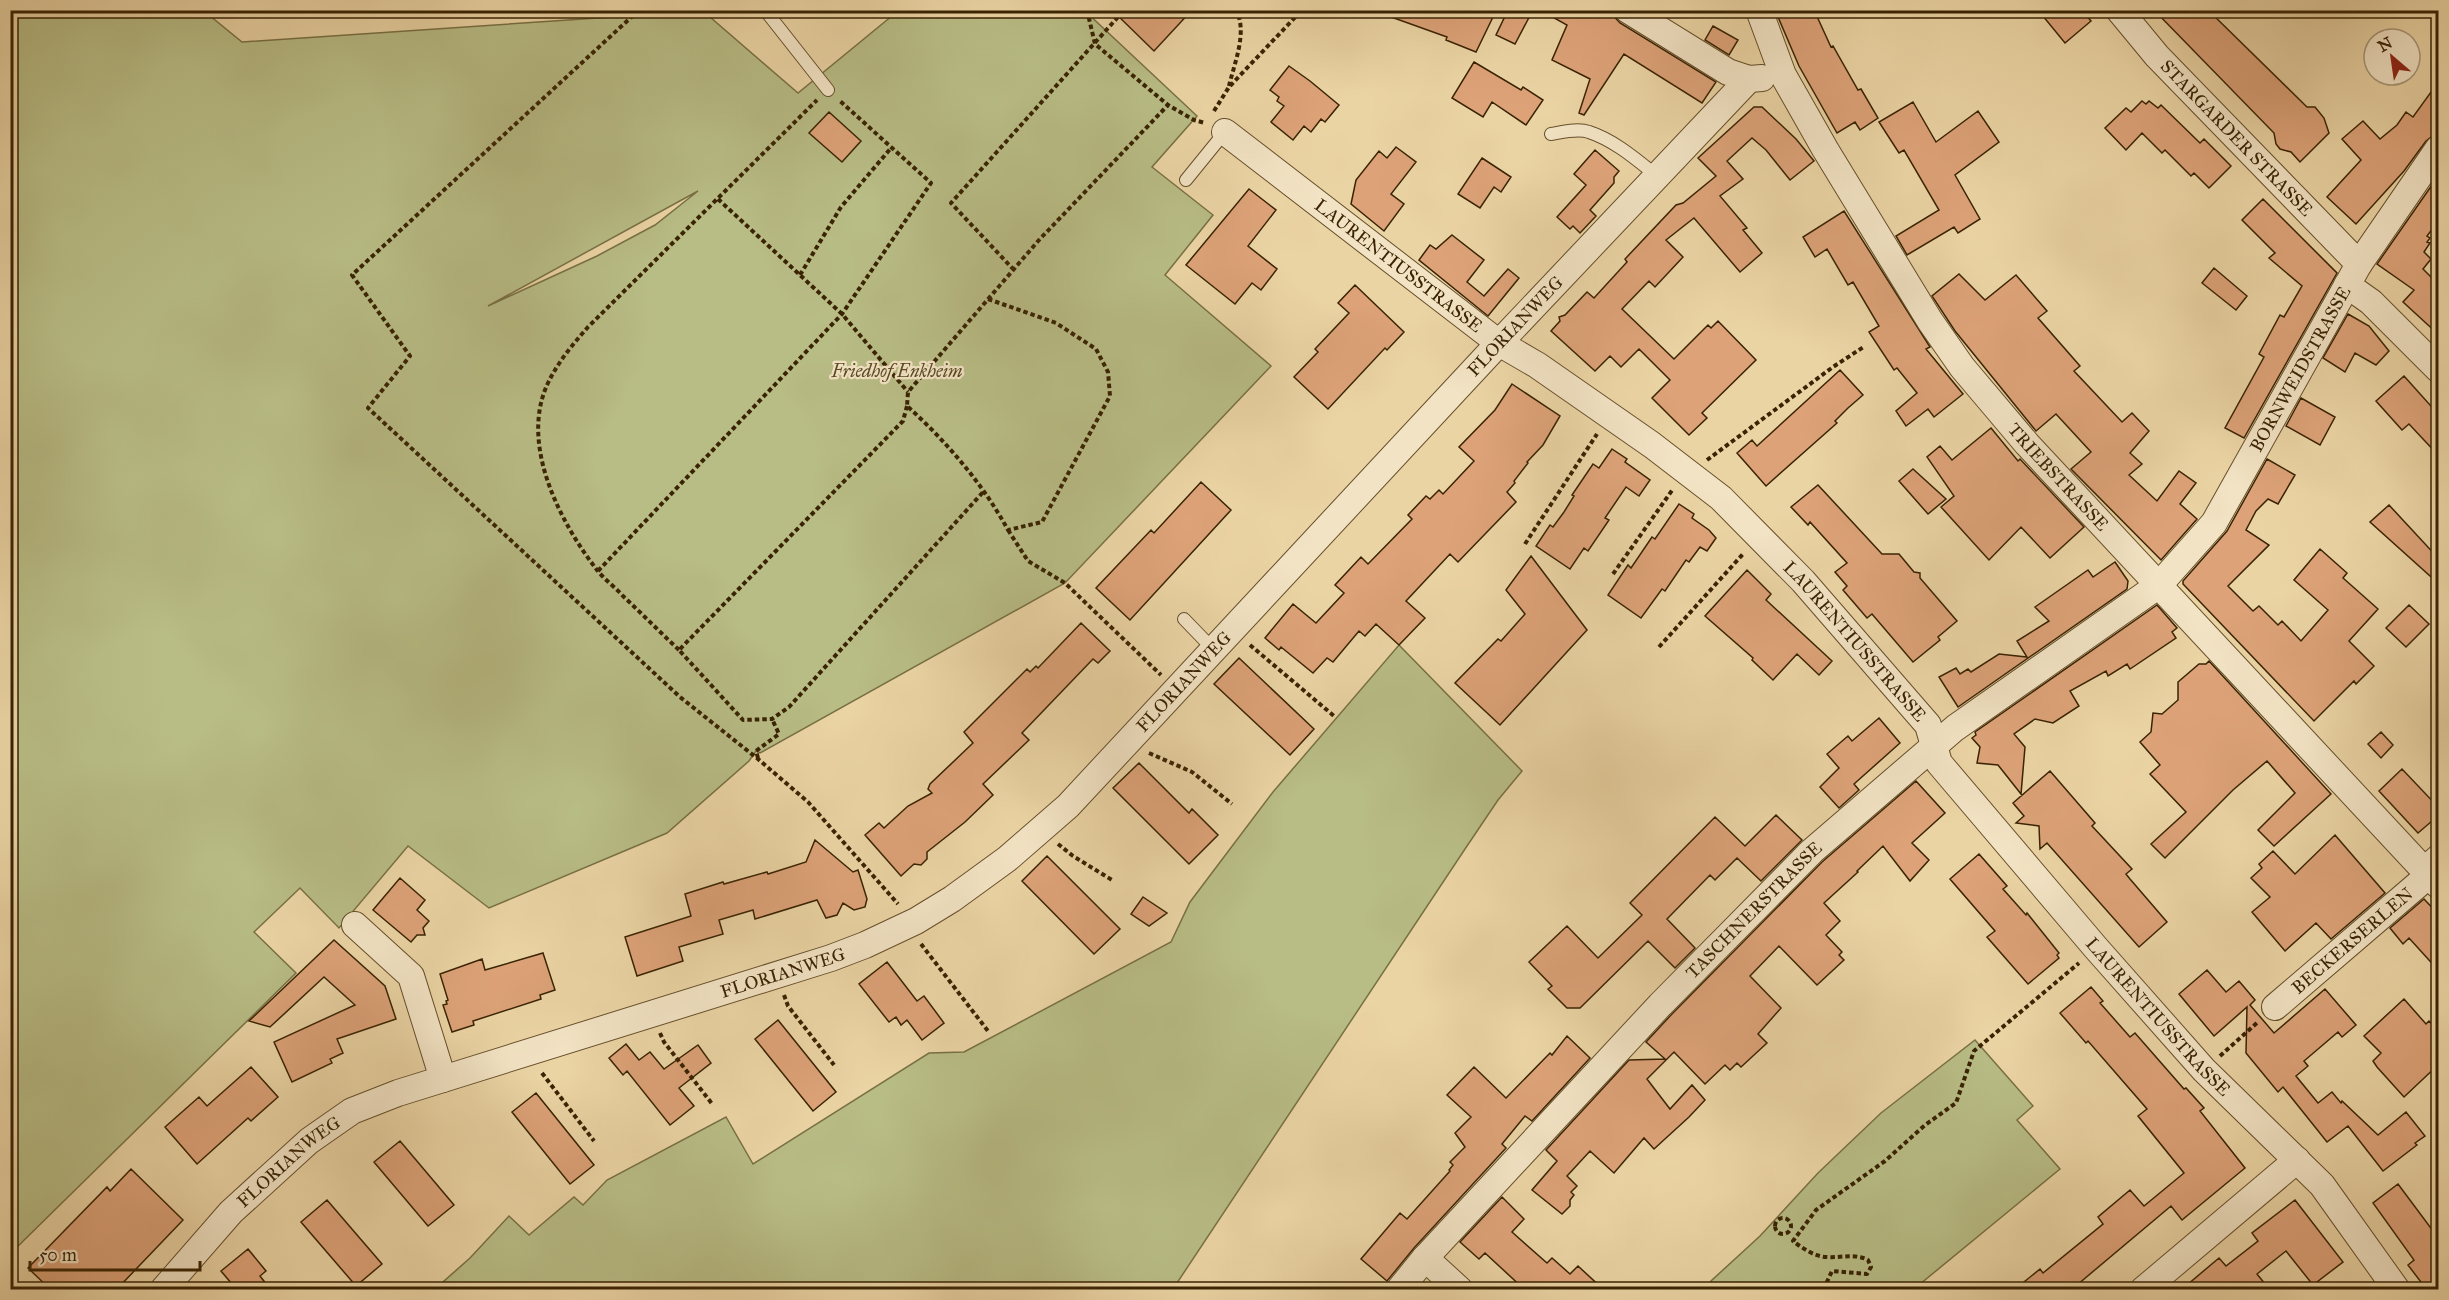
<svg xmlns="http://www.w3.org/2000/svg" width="2449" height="1300" font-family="'IM FELL Great Primer',serif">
<rect width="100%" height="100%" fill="#ebd4a4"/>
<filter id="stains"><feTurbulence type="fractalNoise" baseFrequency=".00333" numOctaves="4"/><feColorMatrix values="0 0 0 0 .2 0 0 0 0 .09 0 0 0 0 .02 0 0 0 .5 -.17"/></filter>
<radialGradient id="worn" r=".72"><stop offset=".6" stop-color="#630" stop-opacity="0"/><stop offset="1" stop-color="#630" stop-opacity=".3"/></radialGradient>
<path fill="#b8bc85" stroke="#787044" stroke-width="1.5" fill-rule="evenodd" d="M11,11h193l38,31 461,-31 95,82 100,-82h187l112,105 -45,51 61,48 -48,60 106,91 -206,217 -305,170 -4,-2 -7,10 -82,72 -178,75 -81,-62 -69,82 -39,-40 -46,44 42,41 -285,280zM698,191l-43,34 -58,31 -109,50z
M1399,645l123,126 -24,29 -33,49 -292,440h-738l35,-31 39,-42 20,19 45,-38 9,8 24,-25 119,-63 27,47 176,-111 35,-1 207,-110 19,-40 83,-110z
M1975,1040l58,66 -16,14 43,49 -146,120h-207l4,-8 49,-45 58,-63 63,-60z"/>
<path fill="#dda278" stroke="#392303" stroke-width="1.5" d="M1112,10h80l-38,41z
M1381,10h93l19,7 -17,35 -30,-12 1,-3 -67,-24z
M1508,10h25l-18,34 -19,-9z
M1540,10h68l12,13 96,59 -14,21 -78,-49 -40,61 -5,-2 11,-34 -38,-19 15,-35z
M1775,10h39l17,37 2,-1 25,44 3,-1 17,29 -18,12 -5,-8 -18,11 -38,-67z
M2038,10h44l9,11 -26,22z
M2154,10h54l99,97h8l9,11 5,15 -29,29 -9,-10 -11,-3 -4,-5 -2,-11z
M1713,26l25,14 -9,15 -24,-15z
M1474,62l47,28 2,-3 20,13 -17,25 -34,-23 -9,15 -31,-19z
M1289,66l21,15 29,24 -14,17 -4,-3 -10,13 -7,-6 -11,14 -22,-18 13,-16 -7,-5 2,-4 -9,-7z
M2439,81v50l-13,10 -22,30 -48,53 -29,-27 34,-37 -19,-21 21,-18 17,18 17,-14 9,-13 7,5z
M2142,101l4,3 3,-3 9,7 3,-3 39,38 4,-4 27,27 -22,22 -15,-15 -3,3 -26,-26 -3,3 -20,-20 -16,17 -21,-22 21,-20 5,4z
M1913,102l23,40 42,-31 21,31 -44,33 25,44 -22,14 -4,-6 -47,28 -11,-19 43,-26 -35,-60 -5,3 -20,-31z
M1754,107h8l34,32 18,22 -24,19 -24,-30 -14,-12 -25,23 16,18 -23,17 27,32 -4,2 19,23 -22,19 -46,-54 -28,22 17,17 -28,30 -6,-6 -27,28 52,50 34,-34 3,3 7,-7 38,39 -54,53 5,5 -18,17 -37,-37 18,-18 -31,-31 -18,18 -11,-11 -15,15 -44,-40 9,-10 -1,-4 6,-2 22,-23 7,6 33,-36 -2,-3 51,-54 7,-2 33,-27 -18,-18z
M829,112l32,29 -19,21 -33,-29z
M1396,147l20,15 -25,32 13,10 -20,27 -33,-27 5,-24 23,-29 8,7z
M1595,150l24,21 -5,6v6l-24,27 6,6 -16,17 -7,-7 -3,3 -13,-12 29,-32 -12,-11z
M1482,158l29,19 -10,15 -7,-5 -14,21 -22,-14z
M2439,175v45l-12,16 3,2 -3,4 3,1 -6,9 7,7 -8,10 16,16v50l-36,-33 11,-12 -37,-26z
M1249,189l27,21 -28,36 29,23 -16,21 -9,-7 -17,21 -49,-39z
M2263,199l74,74 -93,165 -19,-10 39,-71 -5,-3 21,-39 4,2 18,-31 -33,-28 6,-5 -33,-33z
M1844,211l86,136 -4,2 37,45 -29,23 -6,-8 -22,17 -10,-15 21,-18 -20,-25 -3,2 -25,-38 10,-6 -26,-44 -5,3 -21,-36 -12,8 -12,-20z
M1452,235l32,25 -17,22 17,14 24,-27 11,9 -31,38 -69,-56 11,-15 6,4z
M2214,268l33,28 -11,14 -34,-27z
M1959,274l26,26 31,-25 31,36 -9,7 42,48 -6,5 48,51 10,-9 17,18 -19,22 12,11 -13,11 28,26 22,-30 17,12 -16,21 17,15 -36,41 -90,-91 20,-17 -35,-38 -20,17 -81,-100 -23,-35z
M1355,285l49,47 -17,18 -2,-2 -57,61 -34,-32 24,-25 -3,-3 34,-36 -11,-10z
M2348,314l21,12 20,25 -13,14 -21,-12 -10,19 -22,-14z
M1840,370l23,25 -15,13 -13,13 2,2 -71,63 -29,-33 15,-13 5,6z
M2404,376l35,39v41l-30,-32 -7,6 -26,-29z
M1512,384l48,32 -17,29 -16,17 1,1 -14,18 1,2 -8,9 9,10 -58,60 -8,-8 -44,47 19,17 -26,27 -23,-21 -11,12 -6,-5 -26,31 -6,-4 -14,15 -32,-26 -2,3 -14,-12 28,-34 23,19 28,-30 -9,-8 26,-28 7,7 44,-45 -4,-4 18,-19 4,3 9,-9 4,4 31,-33 -15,-14 36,-37z
M2301,398l34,19 -15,28 -34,-19z
M1991,428l27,33 2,-2 64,68 -34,31 -29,-31 -32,33 -48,-53 13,-11 -27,-39 13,-11 12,14z
M1612,449l15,10 -2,3 25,18 -11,16 -13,-9 -21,31 4,2 -21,31 -4,-3 -14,21 -34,-23 14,-21 3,2 11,-15 10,-16 -2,-1 21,-31 6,4z
M2267,459l28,16 -17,29 -10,-5 -12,12 -10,19 23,15 -41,41 25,25 6,-5 19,19 4,-4 19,20 27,-31 -34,-30 26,-31 27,24 -4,5 35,31 -29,32 25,25 -18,18 -2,-3 -40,40 -131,-137v-3l44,-50z
M1913,469l33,30 -18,15 -29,-33z
M1201,482l30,28 -101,110 -34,-32 55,-58 3,3z
M1818,485l64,69h17l15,18 6,1v5l37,43 -19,16 2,3 -27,22 -41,-48 -5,4 -24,-28 4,-4 -12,-14 12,-9 -37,-41 -2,3 -17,-18z
M1679,504l15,10 -2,4 17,12 7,8 -9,13 -7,-4 -11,15 -3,-2 -21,31 -3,-2 -21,29 -33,-23 20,-30 3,3 21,-31 3,2z
M2389,505l50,54v25l-69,-62z
M1531,556l56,74 -87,95 -45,-42 43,-44 3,2 24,-27 -19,-24z
M2115,562l13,19 -1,8 -169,118 -19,-30 17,-9 4,6 8,-5 3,3 28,-18 28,3 -10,-16 32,-20 -14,-14 53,-37 5,7z
M1747,570l24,24 -5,6 66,61 -13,14 -22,-21 -24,26 -21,-20 1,-2 -48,-42z
M2157,605l20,23 -5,4 4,6 -46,31 -3,-5 -19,12 -2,-5 -36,20 9,15 -26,17 -18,-4 -21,15 11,13 -4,47 -23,-29 -21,-2 3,-16 -8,-9 4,-3 -1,-3z
M2409,605l20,19 -23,23 -20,-19z
M1081,623l29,28 -12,12 -5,-4 -71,74 7,7 -46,44 10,11 -28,27 -38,30v7l-6,6 -7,-1 -13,12 -36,-41 14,-12 5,5 24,-22 24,-13 -4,-4 2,-5 43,-41 -9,-11 63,-63 3,3 6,-6 2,2z
M1239,658l75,71 -24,26 -76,-71z
M2209,661l122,133 -57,52 -16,-16 37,-37 -28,-32 -34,29 -68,68 -14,-14 35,-32 -36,-38 10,-9 -20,-23 11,-10 2,-19 9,1 16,-14v-18l21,-18h7z
M1879,718l21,25 -46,41 5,6 -20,18 -19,-21 19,-19 -12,-14 21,-18 4,5z
M2381,732l12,13 -12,13 -13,-14z
M1139,763l50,50 3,-4 26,26 -29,29 -76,-76z
M2402,769l37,39v7l-21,18 -39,-42z
M2050,771l45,52 -3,3 40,43 -6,5 4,5 37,43 -28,25 -92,-104 -7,6 -1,-23 -23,-3 8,-7 -11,-13z
M1916,781l29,32 -33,30 17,17 -19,21 -27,-35 -26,25 1,1 -34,31 16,18 -14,14 16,17 -3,3 5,5 -27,25 -38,-39 -29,30 31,32 -23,26 9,9 -26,24 -4,-4 -7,7 -5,-5 -20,19 -31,-32 -27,27 23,30 22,-24 13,15 -16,17 -35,32 -10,-11 -30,35 -24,-22 -23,25 10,10 -6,6 3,3 -4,5v6l-8,8 -30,-24 25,-29 -11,-11 83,-90 36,-1 -19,-17 25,-27 151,-153z
M1776,815l26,25 -41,41 -24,-23 -22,22 -5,-5 -43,44 28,29 -20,20 -27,-27 -68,67h-13l-19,-19 4,-3 -23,-24 38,-36 31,32 44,-43 -12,-12 85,-86 30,29z
M2335,835l50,58 -54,46 -15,-16 -31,28 -33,-39 18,-15 -19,-19 11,-10 -3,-4 14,-13 22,23z
M815,840l38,32 5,-2 9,29 -2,8 -11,3 -11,-7 -6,12 -11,3 -9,-18 -62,19 -2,-9 -34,10 4,14 -44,13 4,14 -46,15 -12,-39 66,-21 -6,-22 38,-12 1,2 43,-12 1,2 38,-12z
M1979,854l28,32 -4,3 23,26 1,-2 32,40 -2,2 2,3 -31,26 -41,-47 8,-6 -45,-52z
M1047,856l73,73 -26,25 -72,-73z
M400,878l25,22 -8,10 12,11 -6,7 2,7h-8l-6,7 -38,-32z
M1143,897l24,16 -18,13 -18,-12z
M2424,899l15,16v56l-30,-33 -6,6 -13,-16z
M334,940l51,46 11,33 -59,20 6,14 -13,6 2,4 -40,19 -18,-40 81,-37 -31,-28 -54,50 -21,-6z
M543,953l12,37 -15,5 1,4 -68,22 1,4 -22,7 -9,-27 4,-1 -1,-3 2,-1 -8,-26 42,-15 3,11z
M887,962l30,39 7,-5 20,27 -22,17 -15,-20 -6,5 -5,-8 -7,5 -30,-38z
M2207,970l19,22 13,-11 16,19 -5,5 24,28 51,-44 31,36 -14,12 -4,-5 -34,29 4,5 -12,10 22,27 14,-11 9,11 1,-2 36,34 28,-23 19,24 -10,7 2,2 -34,26 -35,-45 -21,16 -44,-55 -5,5 -32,-39 1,-46 -33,29 -35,-42z
M2091,987l12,14 -3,2 30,34 5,-4 49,56 2,-1 18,20 -4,3 45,57 -63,52 -11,-14 -100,84h-57l26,-21 3,4 60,-49 -5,-7 32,-27 14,16 40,-33 -46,-57 9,-7 -59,-68 -2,2 -26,-30z
M2404,999l22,25 3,-3 10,10v33l-35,33 -27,-30 -4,-6 8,-8 -17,-17z
M778,1020l58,72 -23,19 -58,-72z
M1567,1036l23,22 -58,63 -7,-5 -23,28 4,4 -92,100 -27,33 -26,-22 39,-46 7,6 43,-48 -1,-1 4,-5 -3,-3 15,-15 -10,-14 16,-16 -24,-22 27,-28 32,31 44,-45 2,2z
M626,1044l13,16 11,-8 14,17 34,-24 13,18 -32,25 15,18 -24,19 -43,-54 -4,4 -14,-17z
M251,1067l27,30 -27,24 -3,-3 -51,46 -32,-37 34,-30 8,9z
M536,1093l58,72 -24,19 -58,-72z
M400,1141l54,64 -26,21 -54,-64z
M131,1169l52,51 -67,70h-65l-23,-22 79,-81 3,4z
M2398,1184l41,55v51h-12l-19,-25 6,-5 -41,-57z
M1502,1197l22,22 -12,13 35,31 5,-5 18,16 8,-8 26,24h-79l-40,-37 -6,6 -19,-17z
M327,1200l55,64 -26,22 -55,-64z
M2295,1200l48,62 -30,23 -27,-34 -29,23 13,16h-89l38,-32 7,8 32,-25 -6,-8z
M248,1249l18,22 -6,5 11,14h-34l-16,-19z"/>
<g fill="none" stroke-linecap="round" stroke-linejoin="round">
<g stroke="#664f2b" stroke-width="14">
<path id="lane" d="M765,10l63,80
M1551,134c12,-2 27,-6 38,-2 25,8 48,28 68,44
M1186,180l39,-48
M1184,619l30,31
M2420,865l18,-16"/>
</g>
<g stroke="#664f2b" stroke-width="28">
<g id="street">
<path d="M1628,10l100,62 21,7 13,-1"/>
<path id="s1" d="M1759,10l24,65 42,74 105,172 32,46 65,77 411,441"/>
<path id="s2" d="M2119,10l38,46 202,208"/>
<path id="s3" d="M1225,132l274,211 38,22 115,80 69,53 82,83 125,144 11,38 157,185 108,122 118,115 75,105"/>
<path d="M2347,285l24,17 67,67"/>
<path d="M355,925l56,51 32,103"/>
<path id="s4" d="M2275,1007l154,-132"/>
<path d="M1425,1258l35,32"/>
<path id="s5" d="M163,1290l68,-78 78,-71 43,-30 46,-18 433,-135 34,-13 51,-24 36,-22 55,-40 61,-53 431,-463 250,-264"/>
<path id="s6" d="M1399,1290l26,-32 235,-253 152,-154 143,-123 204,-143 55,-62 145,-259 79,-115"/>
<path d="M2143,1290l154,-130"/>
</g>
</g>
<path stroke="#392303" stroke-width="4" stroke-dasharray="4.5 3" stroke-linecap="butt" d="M639,10l-287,265 58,81 -42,52 312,289 78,62 50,43 90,102
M1087,10l8,34 73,61 26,15 11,3
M1229,86c5,-22 19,-54 7,-76
M1214,111l15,-24 73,-77
M718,199l124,115 66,78
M1014,270l-63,-67 167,-186
M800,275l41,-68 50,-59
M988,299l68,24 40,26 12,23 2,24 -68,126 -34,8c-25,-46 -62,-89 -101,-124l1,-14 131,-152 129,-135
M907,406l-4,15 -224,229 64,70 29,-1 17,-12 195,-216
M1707,460l126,-93 32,-21
M1008,530l20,31 37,22 96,92
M1525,544l72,-110
M598,571l244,-257 89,-131 -91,-82
M1613,574l60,-85
M1250,645l84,71
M1659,647l84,-93
M679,650c-19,-18 -37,-36 -56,-54 -8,-9 -19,-17 -26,-26 -37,-48 -78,-126 -49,-187 10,-21 25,-39 40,-56l229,-227
M1149,753l43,19 40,32
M758,758l-2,-7 23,-17 -7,-15
M1058,844l15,12 39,24
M921,944l67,87
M784,995l4,11 46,59
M660,1033l4,9 49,63
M2220,1056l39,-35
M542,1073l52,68
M1775 1226a8 8 0 1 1 16 0a8 8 0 1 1-16 0Z
M1825,1290l1,-6 6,-13 35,3 4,-7 -3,-7c-14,-7 -26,-2 -41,-3 -12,0 -25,-9 -34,-16l23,-31 69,-49 40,-36 31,-22 18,-52 105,-88"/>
<use href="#lane" stroke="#f2e3c4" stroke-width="12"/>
<use href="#street" stroke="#f2e3c4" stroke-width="26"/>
</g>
<g text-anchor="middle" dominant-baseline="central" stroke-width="4.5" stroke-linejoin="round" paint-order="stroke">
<g font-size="18" fill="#392303" stroke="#f2e3c4">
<text stroke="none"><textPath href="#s2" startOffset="174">STARGARDER STRASSE</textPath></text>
<text stroke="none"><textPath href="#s3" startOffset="219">LAURENTIUSSTRASSE</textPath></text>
<text stroke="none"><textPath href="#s5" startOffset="1704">FLORIANWEG</textPath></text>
<text stroke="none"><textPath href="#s6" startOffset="1300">BORNWEIDSTRASSE</textPath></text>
<text stroke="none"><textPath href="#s1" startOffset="558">TRIEBSTRASSE</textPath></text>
<text stroke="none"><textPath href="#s3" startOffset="813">LAURENTIUSSTRASSE</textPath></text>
<text stroke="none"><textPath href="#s5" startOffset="1218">FLORIANWEG</textPath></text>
<text stroke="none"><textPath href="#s6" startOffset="520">TASCHNERSTRASSE</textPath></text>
<text stroke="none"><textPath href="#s4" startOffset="102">BECKERSERLEN</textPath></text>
<text stroke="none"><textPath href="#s5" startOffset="714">FLORIANWEG</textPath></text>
<text stroke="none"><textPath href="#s3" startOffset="1299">LAURENTIUSSTRASSE</textPath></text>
<text stroke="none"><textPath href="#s5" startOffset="180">FLORIANWEG</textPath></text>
</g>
<g font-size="18" font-style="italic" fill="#594924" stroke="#f2e3c4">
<text x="897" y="371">Friedhof Enkheim</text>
</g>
</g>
<rect width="2449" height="1300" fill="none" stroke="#ebd4a4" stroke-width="36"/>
<rect x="12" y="12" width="2425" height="1276" fill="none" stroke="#392303" stroke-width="3"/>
<rect x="18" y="18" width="2413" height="1264" fill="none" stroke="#392303" stroke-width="1.5"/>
<g transform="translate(2392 57) rotate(331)"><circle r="28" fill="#f2e3c4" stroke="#a89677" stroke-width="1.5"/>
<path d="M0-4.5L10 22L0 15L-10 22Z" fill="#8f2418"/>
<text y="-9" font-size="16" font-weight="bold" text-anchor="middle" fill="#392303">N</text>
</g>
<path d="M30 1261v9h170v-9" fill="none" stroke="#392303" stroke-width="3"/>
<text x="39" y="1261" font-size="18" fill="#392303" stroke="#f2e3c4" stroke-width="4.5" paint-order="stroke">50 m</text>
<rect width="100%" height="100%" filter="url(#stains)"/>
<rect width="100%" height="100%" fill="url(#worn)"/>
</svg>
